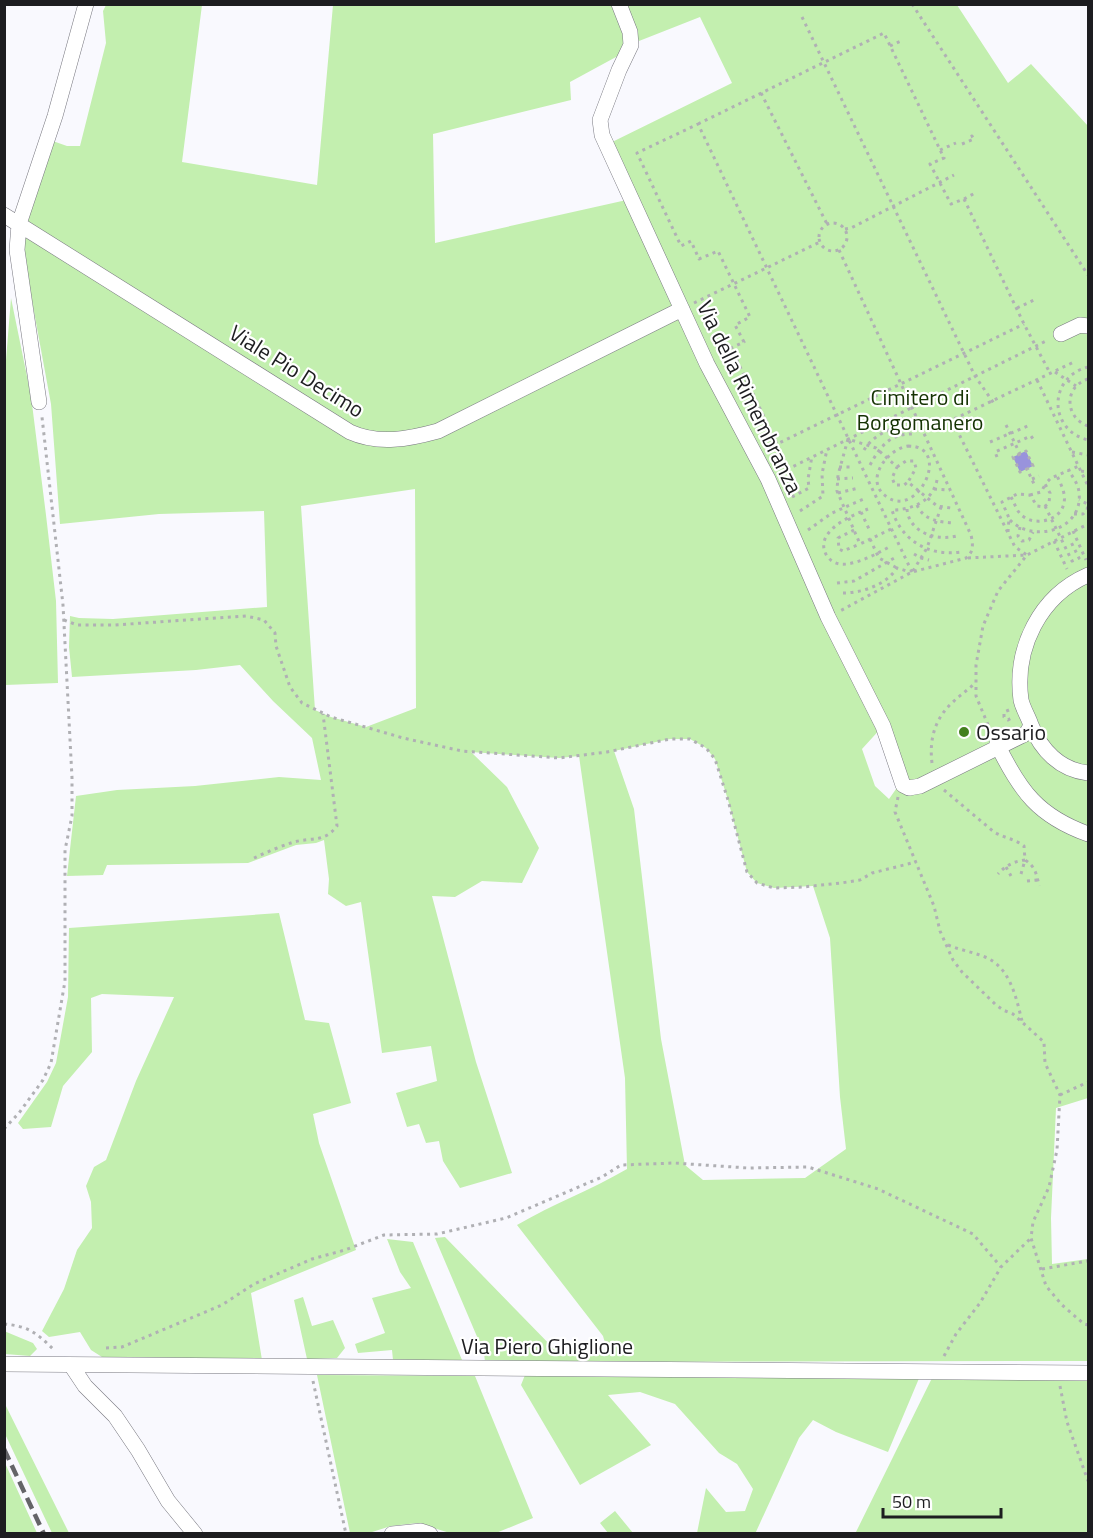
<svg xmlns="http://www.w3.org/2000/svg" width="1093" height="1538" font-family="'Titillium Web',sans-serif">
<rect width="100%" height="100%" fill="#f9f9fe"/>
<path fill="#c3efaf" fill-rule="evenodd" d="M106,5h96l-20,157 135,23 16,-180h285l13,40 -15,12 -46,25 1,18 -138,34 2,109 196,-44 -25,-54 126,-62 -32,-66 -61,24 -15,-36h333l51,78 23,-19 57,62v972l-32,10 -5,110 1,46 36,-5v102l-603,1 -1,-9 -49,-115 10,-1 114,117 48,-4 -4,-14 -86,-111c36,-21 74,-35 110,-56l-2,-91 -46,-322 -20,2 -88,-6 36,35 32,61 -17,35 -40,-2 -27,16 -23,-1 44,166 36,111 -52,15 -17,-27 -4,-20 -13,2 -7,-19 -12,3 -11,-34 41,-12 -6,-35 -49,7 -21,-151 -15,4 -18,-12 1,-15 -5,-39 -8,3 -20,2 -48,18 -141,2 -4,10 -36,1 9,-80 41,-6 78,-4 84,-9 42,3 -9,-42 -39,-37 -33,-36 -44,5 -124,7 -3,-30 1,-31 9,2 34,1 154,-12 -3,-96 -105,3 -99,10 -9,-120 -28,-152 8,-70 16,-43 20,7h13l26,-103 -3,-32zM415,489l1,219 -50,19 -35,-10 -16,-7 -14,-204zM883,726l18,56 -12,17 -14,-13 -13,-37zM670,739h20l16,9 9,11 13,41 19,72 10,11 17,5 39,-2 17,52 10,159 6,52 -41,29 -102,2 -18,-15 -24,-126 -27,-230 -20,-58z
M11,298l20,98 15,119 10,86 2,82 -53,2 -1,-300z
M279,913l26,107 24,3 22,80 -38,11 6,29 37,107 -105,43 11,67 -160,-3 -11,-7 -11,-18 -31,5 -7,-6 22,-42 13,-39 15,-22 -1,-26 -5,-16 8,-19 12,-7 30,-79 38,-84 -72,-3 -11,4 1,54 -29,34 -12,41 -28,2 -5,-6 29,-41 9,-19 12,-66 1,-69z
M387,1239l26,3 49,118h-69l-1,-10 -34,3 -3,-9 30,-11 -13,-35 39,-10 -11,-16z
M303,1297l9,29 21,-6 12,28 -8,10 -30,1 -13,-59z
M4,1331l29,12 4,6 -7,7 -25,-2z
M317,1375l158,1 58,142 -37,15h-46l-33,-10 -26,3 -22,7h-19z
M525,1375l395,1 -32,76 -52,-20 -23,-12 -14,18 -44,96 -58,-1 9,-45 20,24 19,-1 8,-22 -16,-25 -18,-11 -44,-49 -35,-12 -32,3 43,50 -71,40 -59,-100z
M933,1376l155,3v152l-3,2 -230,1z
M4,1402l65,131h-17l-47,-99z
M4,1463h1l32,70h-32z
M615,1511l18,22h-25l-8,-10z"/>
<path fill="#9993dc" d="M1026,451l7,15 -13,6 -7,-15z"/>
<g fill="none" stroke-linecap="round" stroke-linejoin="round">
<g stroke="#797981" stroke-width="16">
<path id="minor" d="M619,4l11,28 1,13 -12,25 -19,50 2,15 105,229 61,115 60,138 55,109 20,59 6,3 11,-2 107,-53 4,-8c-3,-9 -8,-16 -10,-25 -7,-52 19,-104 67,-125
M4,215l346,217c29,13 59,7 88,-1l244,-122
M1061,334l19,-9 8,1
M39,402l-22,-152 2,-26 36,-108 31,-112
M1031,725c10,25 29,45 57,48
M997,744c23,47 41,72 91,90
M4,1364l1084,9
M71,1365l14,21 30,30 23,34 30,51 27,33
M392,1534l29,-3 9,3"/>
</g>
<path stroke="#b0b0b4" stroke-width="3" stroke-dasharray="3 4.5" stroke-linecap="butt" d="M912,4l176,271
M802,17l173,359 20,29
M890,46l11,-5
M761,93l66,131
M698,124l186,-91 60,125 -14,6 21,40 13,-5 60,125 26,49
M962,144l12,-5 -2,-3 -5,2
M940,150l16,-7
M964,199l13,-7
M819 237a14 14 0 1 1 28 0a14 14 0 1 1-28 0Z
M845,229l6,-1 103,-53
M839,250l132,285c2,9 3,17 -5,23l-54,14 -72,39
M694,303l126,-61
M1017,308l17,-8
M1088,367c-40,10 -40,63 0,73
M1055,372l21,14
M1088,379c-25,8 -23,39 0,47
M1037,380l51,106
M1006,425l14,29 6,-3 7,15 -6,3 7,15
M990,442l40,-17
M908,446c45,0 10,73 -21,51 -24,-16 0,-48 21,-51z
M864,450c9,-15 30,-25 48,-24
M1072,452l16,3
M1020,454l-7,3 7,15 7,-3
M997,457l-2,-5 36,-16 2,3
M870,465c11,-20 21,-32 45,-31
M839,467h12
M897,467l9,-6h8l2,7 -8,14
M1081,471l7,1
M780,473l268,-133
M837,479l16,-1
M1032,479l7,-3
M937,480c-4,21 -25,30 -45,30 9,30 37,47 69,42
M934,489l16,1
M838,493l21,-5
M1030,495l11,-3 4,-7
M792,497l17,-9 -1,-9 4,-23
M1011,497c4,7 6,16 13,20 13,9 37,3 40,-14 2,-9 -3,-19 -7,-27
M917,505c7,16 23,17 38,18
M1045,506l27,55 7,-3 -8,-16
M868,509c-16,6 -56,23 -41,47 5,7 12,9 20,8 15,-2 31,-11 44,-18
M907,509c2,25 33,33 53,26
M800,511l23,-15 -1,-22 5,-25
M861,512l9,19
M1074,514h9l4,-4 1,-6 -9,-4
M1010,520c23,24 74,10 69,-28 -1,-8 -6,-15 -11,-22
M1020,527l-2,9 4,5 7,-1 4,-8
M891,529l-31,15 -23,-53 1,-16 10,-36 28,9 21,19 -5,11 3,7h9l4,-3 29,24 14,2
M808,530l24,-17 34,-15
M854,530l-16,8 1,11 4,2 17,-7
M1073,531l13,29
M1008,532l1,-14 -7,-16 15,-8 13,1 7,11 7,1 5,-4 1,-10 -5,-9 6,-6 28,-12
M870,539l9,19 18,10
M1054,541l13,28
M914,554l7,4 8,2
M968,558l59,-3 61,-31
M913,571l14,-23 14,-41
M912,572l-75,-157 -139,-291 -61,29 44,93 10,-5 8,18 19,-8 32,66 -15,8 9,17 -13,6 46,96c82,-40 165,-80 247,-120
M837,583l17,-2 42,-24
M843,593c19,0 43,-8 54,-25l13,4
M64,620l13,5h37l132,-9 18,4 11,13 1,13 14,41 12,16 29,14 72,21 59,13 97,7 48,-6 63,-13h20l16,9 9,11 13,41 19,72 10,11 17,5 29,-1 38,-4 19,-3 12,-7 44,-11
M1009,710l-5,2v5l4,3 5,-3
M991,732l-15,-36v-31l7,-39 15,-35 29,-36 -12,-8 -63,-127 122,-58
M932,763c-3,-24 3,-45 21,-61 7,-7 15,-12 22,-19
M944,790l50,42c10,6 21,7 30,14l1,14c-11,1 -20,6 -27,14
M898,797l-3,15 39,94 6,25 13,29 9,12 33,32 8,6 10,4 31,28 1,21 15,32 -3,55 -8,37 -16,35 -2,16 15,48 16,19 22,19 4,1
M254,858c13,-6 27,-12 40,-16 18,-5 30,1 43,-16l-14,-112
M1006,867l5,9
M1021,874l4,-14c10,6 12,15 14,26
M1027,881l11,-1
M948,945c12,5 25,7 37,12 25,10 31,40 37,64
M1060,1095l28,-13
M4,1129l15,-16 24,-33 8,-17 14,-82v-131l7,-34v-38l-9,-173 -21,-188
M1042,1269l46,-8
M4,1324c24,2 33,9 50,26
M106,1348l16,-1 100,-42 32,-21 58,-25 33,-9 39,-15 53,-1 69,-16 96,-41 19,-12 53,-2 74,5 60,-1 70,22 95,45 28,33
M944,1356l12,-22 24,-31 21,-36 30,-29
M313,1381l33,153
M1060,1386l7,36 21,59"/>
<use href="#minor" stroke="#fff" stroke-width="15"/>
<path stroke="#646468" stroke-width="4.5" stroke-dasharray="12 6" stroke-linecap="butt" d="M4,1449l40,85"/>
</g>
<circle fill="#43801e" stroke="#fff" stroke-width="2" cx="964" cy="732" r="6"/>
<g text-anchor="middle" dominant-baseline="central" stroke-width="4.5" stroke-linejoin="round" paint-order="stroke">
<g font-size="22" fill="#1d1d20" stroke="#fff">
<text transform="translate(297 371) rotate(32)">Viale Pio Decimo</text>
<text transform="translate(750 397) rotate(64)">Via della Rimembranza</text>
<text x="547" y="1346">Via Piero Ghiglione</text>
</g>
<g font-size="22" fill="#143202" stroke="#fff">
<text x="920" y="397">Cimitero di<tspan x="920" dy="25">Borgomanero</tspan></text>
</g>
<g font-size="22" fill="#1d1d20" stroke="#fff" text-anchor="start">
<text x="976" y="732">Ossario</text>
</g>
</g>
<rect width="1093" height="1538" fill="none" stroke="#1d1d20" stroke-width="12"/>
<path d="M883 1508v9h118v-9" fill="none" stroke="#1d1d20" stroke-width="3"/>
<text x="892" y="1508" font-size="18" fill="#1d1d20" stroke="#ffffff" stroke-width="4.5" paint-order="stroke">50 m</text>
</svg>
